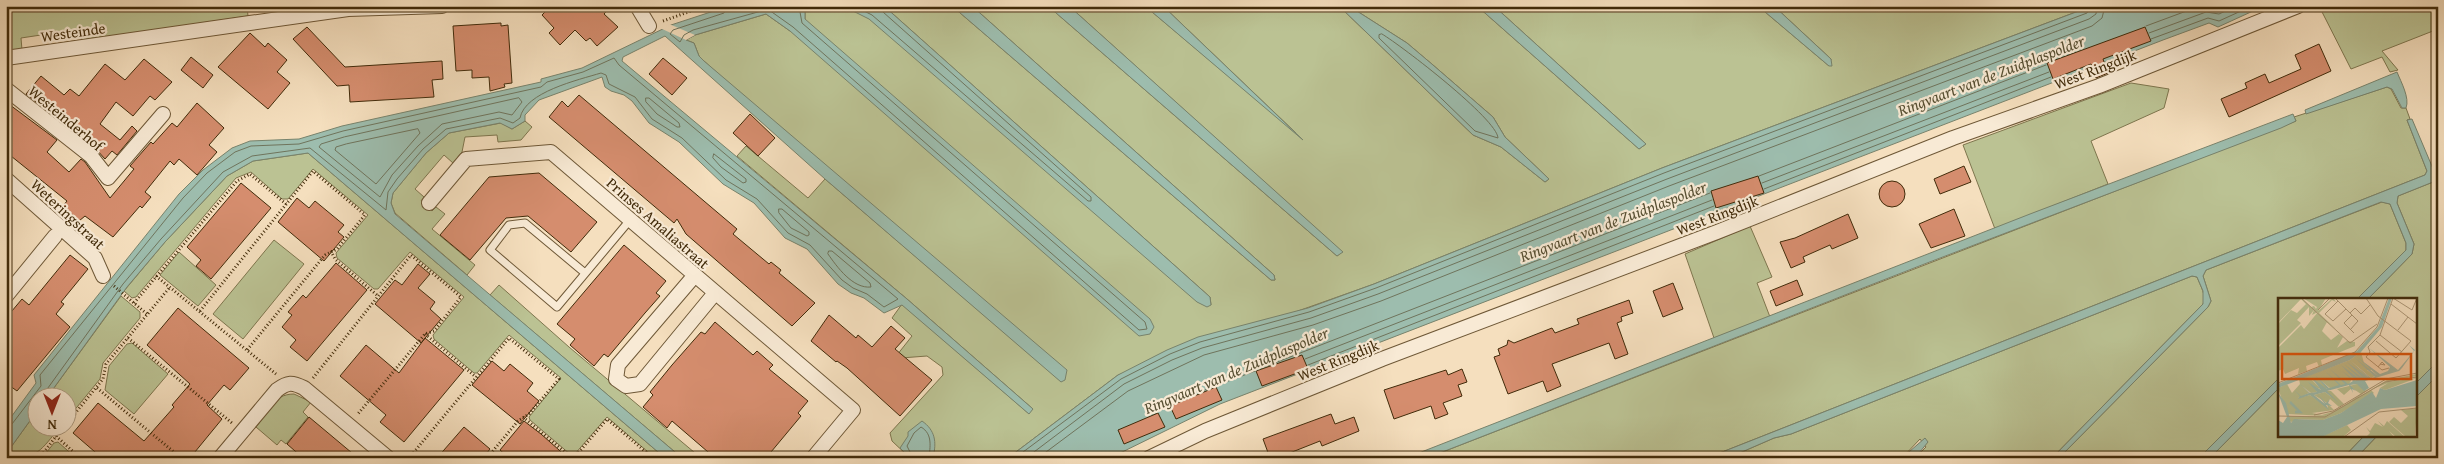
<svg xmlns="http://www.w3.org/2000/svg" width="2444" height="464" font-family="'Gentium Book Plus',serif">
<rect width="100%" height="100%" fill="#f5dfbe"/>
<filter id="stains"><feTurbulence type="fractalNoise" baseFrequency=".004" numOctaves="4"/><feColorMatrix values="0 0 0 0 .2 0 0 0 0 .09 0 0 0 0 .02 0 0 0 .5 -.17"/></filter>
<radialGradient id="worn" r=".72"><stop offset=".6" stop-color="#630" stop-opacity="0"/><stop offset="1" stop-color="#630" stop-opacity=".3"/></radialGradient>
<path fill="#bbc293" stroke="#7e764e" d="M6,6h241l1,10 -166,25 -1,-12 -60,9 1,12 -16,1z
M813,6h34l39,12 325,287 -1,-8 -326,-291h68l319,274h4l-1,-5 -302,-269h76l289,250 5,-4 -273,-246h76l151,127 -133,-127h176l134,129 28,12 44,35 4,-3 -44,-42 -12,-20 -60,-52 -26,-22 -58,-37h128l162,143 7,-5 -152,-138h264l71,60 2,-7 -57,-53h318l-430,162 -288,116 -256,91 -110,83h-98l-18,-17 -2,-8 53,-58 -1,-8 -15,-11 -26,2 -4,-3 15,-19 -20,-18 10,-14 126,109 5,-4 -126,-110 -170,-143 9,-10 62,52 17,-19 236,202 -357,-320 -5,-5 -5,-13 -8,-3 9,-5 71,-21 24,17 15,-12v-7z
M2319,6h119v23l-56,22 16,19 -8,2 -8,-15 -31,12z
M2131,83l38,6 -5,19 -73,33 17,43 -113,45 -32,-84z
M2387,87l4,2 10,19h5l4,11 -3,1 20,51 -2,4 -718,283h-280l869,-337 -2,-4z
M525,121l7,6 -11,13 -23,2 -1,-7 -32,2 -3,15 -9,11 -9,-8 -29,34 9,8 -3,4 11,10 4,-4 9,7 -13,15 43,36 -8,10 -72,-62 -4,-10 2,-10 33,-40 23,-20 52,-10 11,6z
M308,153l357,305h-10l-48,-41 -33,38h-3l-41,-35 -1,-3 32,-39 -52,-43 -32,38h-3l-40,-34 -1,-4 31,-38 -54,-45 -32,37h-4l-37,-31 -1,-5 32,-38 -55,-46 -25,30h-6l-31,-27 -15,6 -100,119 -4,1 -8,-7 41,-49 62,-66 26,-15z
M2438,180v181l-23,23v-85h-47l44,-45 2,-10 -17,-41 1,-7z
M2382,202l8,2 16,39v7l-49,49h-78v79l-80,80h-140l149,-151 3,-6 -8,-25 3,-6z
M1750,226l22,51 -15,6 13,34 -56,21 -29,-84z
M274,240l30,24 -61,75 -30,-25z
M179,252l37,33 -18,21 -38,-31z
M2192,276l5,1c3,8 10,19 6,27l-151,154h-137l11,-11 -6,-8 -18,19h-174l46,-20 17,-4z
M499,285l70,62 132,111h-19l-192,-163z
M121,296l19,16v6l-37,45 -3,16 -32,39v-22h-20z
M132,343l36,31 -34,40 -29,-24 4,-24 18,-22z
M2438,375v83h-82l22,-23h37v-37z
M2279,388v47h86l-22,23h-133z
M294,394l17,8 -8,10 5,5 -22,27 -5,-4 -4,5 -21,-18c12,-14 16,-33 38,-33z
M37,411l1,15 22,1c-20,24 -21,31 -54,31v-4z
M58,442l18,16h-34l12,-15z"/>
<path fill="#9dbdae" stroke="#78836c" d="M729,6h84l-8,6v7l345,300 4,8 -4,7 -11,2 -349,-305 -24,-17 -71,21 -9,5 8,3 5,13 5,5 363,309 -2,10 -4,2 -236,-203 -160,-143 -42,21 -1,4 285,238 126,110 -4,5 -127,-109 -18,8 -20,-15 -13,-5 -13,-9 -31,-35 -22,-11 -31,-35 -31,-19 -44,-42 -30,-19 -17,-22 -8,-6 -13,-4 -6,-4 -3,-10 -63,23 -14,15v6l-13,8 -12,-6 -51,10 -23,20 -33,40 -2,10 4,11 287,244h-17l-357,-305 -55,8 -26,15 -62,66 -38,45 -79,109h-10l-1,15 -31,43v-30l30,-41 -2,-8 145,-181 24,-24 29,-22 18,-7 49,-2 43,-13 199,-44v-3l41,-11 89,-43z
M843,6h41l326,291 1,8 -4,2 -10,-5 -328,-283z
M952,6h20l302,269 1,5h-4z
M1048,6h21l274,246 -6,4z
M1145,6h18l140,134z
M1339,6h10l58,37 26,22 60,52 12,20 44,42 -4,3 -44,-35 -28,-12z
M1477,6h17l152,138 -7,5z
M1758,6h16l57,53 1,7h-3z
M2092,6h172l-46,21 -9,-4 -46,17 -943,364 -110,54h-102l110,-83 49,-25 31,-13 110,-29 66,-24 288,-116z
M2397,72c4,10 13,26 9,36h-4l-10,-19 -5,-2 -81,27 -1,-4z
M2293,114l3,7 -15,7 -354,135 -500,195h-21l624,-244z
M2412,119l22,52 4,-1v10l-40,16 -1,7 17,41 -2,10 -44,45h-11l49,-49v-7l-16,-39 -9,-2 -175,68 -3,6 8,25 -3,6 -149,151h-7l151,-154v-13l-6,-14 -5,-1 -401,158 -17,4 -46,20h-21l718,-283 2,-4 -20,-51z
M2438,361v14l-23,23v-14z
M2279,378v10l-69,70h-11z
M922,421c13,9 15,21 11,36l-23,1 -10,-10 8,-12v-4z
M2365,435h13l-22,23h-13z
M1925,438l3,4 -13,16h-13z"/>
<path fill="#f5dfbe" d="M669,24l26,11 -9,5 -26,-12z"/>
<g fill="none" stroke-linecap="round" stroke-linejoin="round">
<path stroke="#6f745c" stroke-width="1" d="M727,6l-3,7 -51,17 -3,4 10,8 4,-7 9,-5 72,-20h4l24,17 346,303 8,-1 -2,-7 -343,-299 -2,-11 5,-6
M854,6l18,9 216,186h3v-4l-208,-185 -2,-6
M2146,26l54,-20
M2149,33l57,-21 13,2 17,-8
M1382,34c20,12 115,85 116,104l-23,-7 -96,-93v-3z
M2151,39l57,-21 11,3 33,-15
M519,98l3,4 -10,13 -13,-3 -57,12 -24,22 -26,29 -12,22 -61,-50 2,-3 23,-7z
M646,98h3l30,25 1,4h-3l-20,-13 -11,-12z
M418,129l2,4 -44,51 -41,-34 1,-3 10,-3z
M714,154l32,25v3l-3,1 -22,-16 -8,-9z
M1759,176l287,-111
M1762,183l287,-111
M1764,189l287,-112
M779,209h3l27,23v3l-2,1 -16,-8 -12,-15z
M829,251h3l38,32 1,4c-18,2 -34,-20 -43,-33z
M1305,359l407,-159
M1308,365l406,-159
M1267,366l443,-173
M1202,391l53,-20
M6,426l6,-2 29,-38 -1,-11 143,-177 24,-25 28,-21 16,-6 48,-2 44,-13 198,-44 6,-5 36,-10 31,-14 5,7 279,234 -14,8 -17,-13 -14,-6 -11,-8 -32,-35 -22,-12 -31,-34 -31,-19 -44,-42 -30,-19 -17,-22 -26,-13 -3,-9 -5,-2c-23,7 -76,19 -81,45l-7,5 -13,-5 -54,11 -23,20 -26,30 -9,13 -2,18 -76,-62 -58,8 -29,16 -62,67 -38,45 -78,108 -1,4
M913,458l-6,-12 7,-13 7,-6c12,7 9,20 8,31
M1015,458l106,-79 49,-25 30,-12 109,-30 67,-24 288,-115 423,-160 4,-7
M1026,458l98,-74 48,-24 30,-12 109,-30 67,-24 289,-115 422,-160 7,-5 1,-8
M1038,458l90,-67 76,-36 109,-30 68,-24 288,-115 423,-160 10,-8 3,-12"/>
</g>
<path fill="#d58d6e" stroke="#412b0a" d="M551,6h60l-7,8 14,13 -21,19 -7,-8 -4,3 -11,-11 -15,15 -11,-12 5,-5 -12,-13z
M501,23v3l7,-1 4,58 -8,1 1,3 -15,4 -1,-14 -17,1v-8l-16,1 -3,-45z
M307,27l38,40 97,-6 1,18 -11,1 2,17 -84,5 -1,-17 -12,1 -44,-47z
M2145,27l6,14 -48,18 5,14 -12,5 -5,-14 -38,15 -6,-16z
M250,33l15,14 3,-4 19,17 -10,12 13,11 -22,26 -50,-42z
M2319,44l12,27 -102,46 -8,-18 26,-11 -2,-5 20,-9 4,9 32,-14 -6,-14z
M191,57l22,18 -10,13 -22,-18z
M663,58l24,20 -15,17 -23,-21z
M144,59l28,23 -17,18 -5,-4 -17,20 -17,-14 -16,22 20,16 12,-14 5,5 -20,24 -5,-4 -7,8 -9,-10 -70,-55 15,-18 23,19 6,-6 9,7 26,-32 20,16z
M579,95l158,134 -4,5 36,30 2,-2 10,8 -2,3 36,30 -23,23 -106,-92 -9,-15 -3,4 -125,-106 13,-16 6,6z
M6,102l51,38 -10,12 22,20 12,-13 4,3 25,36 24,-29 -4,-3 21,-24 2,2 19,-21 5,4 20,-24 27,25 -15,17 8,7 -20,23 -18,-16 -5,6 -4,-4 -25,31 6,5 -9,11 -2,-2 -27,31 -28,-21 -6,5 -16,-15 4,-5 -61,-49z
M750,114l25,24 -17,18 -25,-23z
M1964,166l7,16 -31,12 -6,-15z
M539,173l58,49 -26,30 -43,-36 -22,2 -36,42 -30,-25 49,-58z
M1758,176l6,17 -48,15 -5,-17z
M1879 194a13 13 0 1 1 26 0a13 13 0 1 1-26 0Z
M241,183l30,25 -60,71 -15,-13 5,-6 -14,-13z
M297,198l12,10 6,-7 29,24 -6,7 6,5 -20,24 -46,-39z
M1954,209l11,27 -34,12 -12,-24z
M1848,214l10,24 -26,11 -2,-4 -27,12 2,5 -14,6 -11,-26 15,-4z
M624,245l42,36 -10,12 4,3 -15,17 -37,44 -4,-3 -10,12 -24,-21 5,-6 -18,-15z
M70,255l18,14 -27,33 3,2 -8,10 14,13 -53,64 -11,-8v-65l16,-19 7,6z
M336,263l31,27 -60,71 -17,-14 6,-7 -14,-13 10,-12 -4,-3 15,-17 3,3z
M418,264l12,10 -12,14 17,14 -5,7 11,10 -20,24 -46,-39 20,-24 7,5z
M1797,280l6,15 -27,11 -6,-15z
M1673,283l10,26 -20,8 -10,-26z
M1629,300l4,13 -12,4 1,4 -5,2 11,31 -13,5 -6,-16 -57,21 9,22 -14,6 -4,-11 -35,13 -14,-37 6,-2 -2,-6 9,-4 1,-5 6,3 38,-15 3,5 24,-9 -2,-5z
M178,308l71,60 -19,22 -6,-5 -17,20 15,14 -32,39h-88l-29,-25 25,-30 46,38 30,-34 -2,-2 18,-21 -43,-39z
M829,315l27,23 2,-3 14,12 19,-21 14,12 -10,11 37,31 -32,36 -53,-48 -10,-7 -1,1 -25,-21z
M715,322l38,33 4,-4 16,14 -4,4 39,32 -10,12 3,3 -35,42h-51l-43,-37 -5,7 -24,-21 10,-12 -3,-3 22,-27 29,-33 4,2z
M425,338l39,32 -60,72 -24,-20 6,-7 -46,-39 26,-31 33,28z
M1302,355l6,14 -46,17 -6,-15z
M492,361l12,10 6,-7 23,19 -6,8 12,10 -19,23 -48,-39z
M1462,369l5,13 -9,3 4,11 -19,7 5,11 -13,5 -4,-13 -37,13 -10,-29 62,-20 2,5z
M1216,387l6,13 -46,19 -6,-13z
M1158,413l7,14 -41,17 -6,-14z
M1331,414l4,10 19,-7 5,14 -37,15 -2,-5 -43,17h-7l-7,-19z
M309,417l49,41h-55l-16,-14z
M524,421l17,13 27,24h-59l-9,-8z
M464,427l26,22 -7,9h-46z"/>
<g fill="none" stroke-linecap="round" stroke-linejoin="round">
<g stroke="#6e5837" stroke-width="9">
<path id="service" d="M585,273l-60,-50 -16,2 -19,25 67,57 73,-87"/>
</g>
<g stroke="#6e5837" stroke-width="16">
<path id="minor" d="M637,6l12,20
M6,58l342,-49 94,-3
M6,89l85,67 17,22 55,-64
M6,179l89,79 8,18
M429,203l37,-44 85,-7 302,258 -40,48
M695,275l-77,90 -2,14 10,7 14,-2 75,-91
M6,296l49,-60
M220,458l57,-68c11,-8 15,-8 27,-2l84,70
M1149,458l56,-27 177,-72 335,-127 236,-94 146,-52 199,-80"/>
</g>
<path stroke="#412b0a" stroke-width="3" stroke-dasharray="1 2.5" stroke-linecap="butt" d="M663,21l42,-15
M331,251l4,8 43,37
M156,276l120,98
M114,286l34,29
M134,303l103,-122 13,-7 36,30
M200,311l113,-140 52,44 -28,34 -12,6 -78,95
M425,334l51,43
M128,338l104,85
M313,378l98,-123 50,42 -27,34 -9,3 -68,81
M97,388l84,70
M523,417l49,41
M68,422l35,-43 3,-15 64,-77
M56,436l24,22
M35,458l6,-2 23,-30
M409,458l100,-120 50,41 -30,35 -11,7 -31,37
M574,458l33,-39 46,39"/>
<use href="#service" stroke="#f8ead5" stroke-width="7"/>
<use href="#minor" stroke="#f8ead5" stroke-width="14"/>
</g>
<g text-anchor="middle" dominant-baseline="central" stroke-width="4.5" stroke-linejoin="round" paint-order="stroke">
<g font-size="15" fill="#412b0a" stroke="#f8ead5">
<text transform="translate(73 32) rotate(-8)">Westeinde</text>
<text transform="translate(2095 69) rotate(-21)">West Ringdijk</text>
<text transform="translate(66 118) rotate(40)">Westeinderhof</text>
<text transform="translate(68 214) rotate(43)">Weteringstraat</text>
<text transform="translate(1717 215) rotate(-21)">West Ringdijk</text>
<text transform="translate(658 223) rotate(41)">Prinses Amaliastraat</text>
<text transform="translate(1338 360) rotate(-22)">West Ringdijk</text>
</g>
<g font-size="16" font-style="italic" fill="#585033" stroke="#f8ead5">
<text transform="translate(1991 75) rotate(-21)">Ringvaart van de Zuidplaspolder</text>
<text transform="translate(1613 221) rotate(-21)">Ringvaart van de Zuidplaspolder</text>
<text transform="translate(1236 370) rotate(-23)">Ringvaart van de Zuidplaspolder</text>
</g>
</g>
<g transform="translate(2278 298)">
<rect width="139" height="139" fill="#f5dfbe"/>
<path d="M0,0h24l9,9 3,-1 2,3 1,-2 -14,-9h23l-8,13 15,-13 3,4 -4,-2 -13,13 17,16 -9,-7 -5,9 9,9 8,-6 4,3 -6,11 10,-7 8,1v4l-34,14 1,5 -3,2 -2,-5 -11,4 1,5 -9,3 1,-6 -14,6 -2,-5 -5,2v-23l23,-23 3,4 14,-17 -6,3 2,-5 -5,6v-9l-12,13 4,3 -23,23v-22l13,-14 6,3 9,-9 -5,-5 -23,24zM83,54l3,11 8,7h-5l8,6 -4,2 -20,-17 18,17 -10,2 -4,-3 1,4 -4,-2 -3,5 -19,4 -10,-8 7,8 -3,1 -13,-10 10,10 -7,-2 3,5 -6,1 -9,-7 7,7 -11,5 12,-3 18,13 -1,-5 -13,-8 11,-3 6,5 -5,-6h5l13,13 -5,3 -9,-8 -3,4 7,7 -22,3 10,2 10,-3 16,-9 13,-9 -9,-6 -8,7 -7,-6 28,-7 3,5 -3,4 9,-5 -27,19 -21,11 -39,-2 -9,-26 9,-4 5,9 8,-9 -1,-5 51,-19zM139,76v2l-30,6 30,-4 -32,12 -5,-2 8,-5 -13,5 -4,2 3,3 -33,20 -18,7 -24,-1 -8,3 -3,-3 -1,-3h40l60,-36zM139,110l-2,29h-9l-17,-15 5,-5 7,6 7,-7 -7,-6zM100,123l6,5 3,-5 18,16h-9l-7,-6 5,6h-28l4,-4 -4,-6 4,4 5,-8 8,4zM69,127l4,5 -8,7h-22z" fill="#bbc293"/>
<path d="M111,0h3l-10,29 -21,25 -11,8 -72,28v-4l79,-33 21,-24zM131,47l6,5 -13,18 -3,3 -34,10 4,7 -5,3 -7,-7 -7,1 6,6 -4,-2 1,4 -4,-8 -22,6 12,12 -14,-11 -11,3 11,9 -7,-9 8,8 4,-4 7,5 -7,-5 -2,4 4,3 -6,-1 3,5 -19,-15 -12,4 2,-3 -6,-6 7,6 8,-3 -10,-10 11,10 7,-1 -9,-10 13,8 -9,-12 15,11 -12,-14 14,13 10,-3 -14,-14 16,14 4,-1 -15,-15 18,15 5,-3 -11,-10 14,10 -15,-16 20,15 -17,-16 20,15 -17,-17 22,16 -19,-17 21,17 4,-1 -20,-19 23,18 -21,-19 23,17 8,-3 2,-4 -21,-19 29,22 16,-19zM139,82v26l-36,3 -59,28h-44v-17l5,3 4,-6 -9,-24 8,10 5,20 3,-4 29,1 18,-7 31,-21 4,6 4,-10 5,2z" fill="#9dbdae"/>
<path fill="none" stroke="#9dbdae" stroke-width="2.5" d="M12,104l10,10h-5"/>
<path fill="none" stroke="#ad9776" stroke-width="1" d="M23,0l49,45 27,-19M57,0l23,23 -8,9M88,0l12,18 33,25M115,0l19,12 5,-12M60,3l-13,13 8,7 13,-12M113,6l26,20M40,12l12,-12M72,15l5,-5 6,6 9,-9M74,17l-8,8 10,10M120,32l10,-13M102,37l22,17M98,43l20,17 15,-17M100,69l4,-5 3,3 -5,-1M111,70l-7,2 -16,-13 4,-5 -2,-5 12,-12 13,-37M0,85l77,-31 22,-25 11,-29M36,117l19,-4 53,-32 31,-6M0,118l47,1 60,-35 32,-5M66,139l35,-25 38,-4"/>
<path fill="#d7540c" fill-opacity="0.15" stroke="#d7540c" stroke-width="2.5" d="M4,56h129v25h-129z"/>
<rect width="139" height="139" fill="none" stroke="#412b0a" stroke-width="2.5"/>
</g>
<rect width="2444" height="464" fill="none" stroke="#f5dfbe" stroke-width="25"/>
<rect x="8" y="8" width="2429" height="449" fill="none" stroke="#412b0a" stroke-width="2.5"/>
<rect x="12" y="12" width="2419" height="439" fill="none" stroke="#412b0a"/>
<g transform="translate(52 412) rotate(180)"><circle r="24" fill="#f8ead5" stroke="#af9e84"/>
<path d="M0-4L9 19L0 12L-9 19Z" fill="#8f2418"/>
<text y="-8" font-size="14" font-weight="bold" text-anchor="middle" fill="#412b0a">N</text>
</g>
<rect width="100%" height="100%" filter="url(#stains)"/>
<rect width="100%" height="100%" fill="url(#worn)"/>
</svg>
